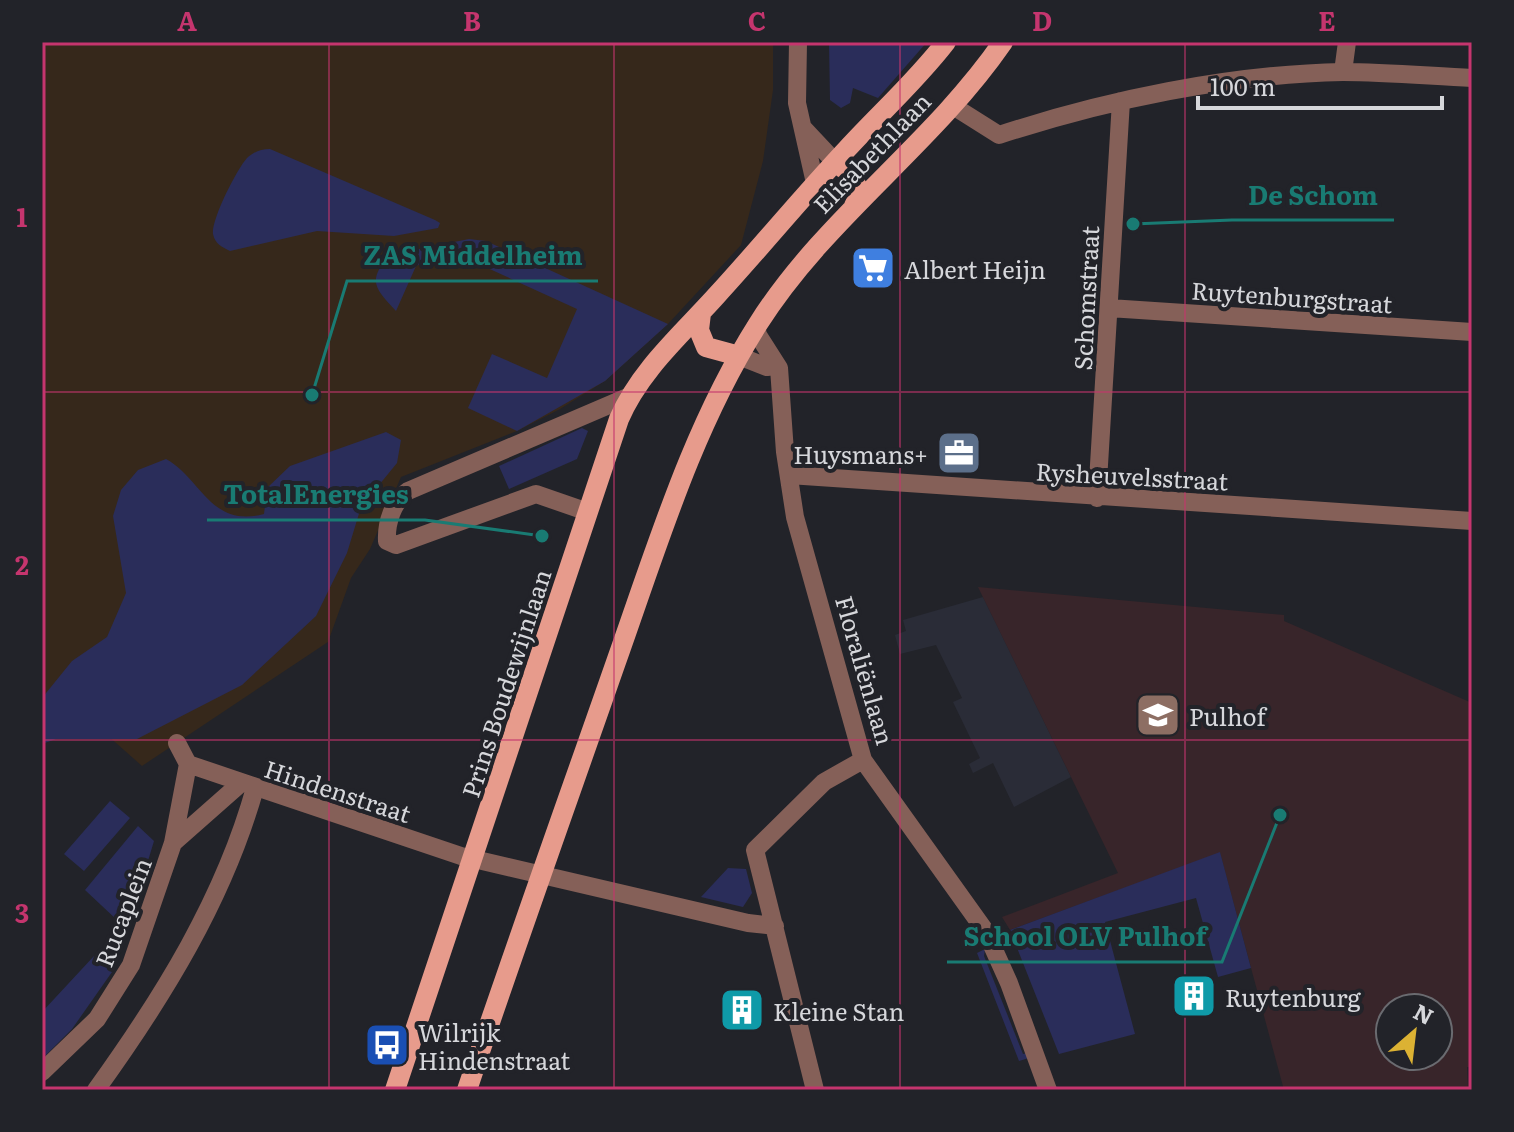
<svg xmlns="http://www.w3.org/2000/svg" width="1514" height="1132" font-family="Literata,serif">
<rect width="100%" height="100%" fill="#222329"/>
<path fill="#2a2c37" d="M983,597l88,180 -57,30 -21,-44 -20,10 -4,-9 11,-6 -27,-56 9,-4 -26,-53 -36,9 -5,-19 11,-4 -3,-11z"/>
<path fill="#38252a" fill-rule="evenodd" d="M978,587l306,28v6l188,82v364h-5l1,23h-184l-64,-237 -210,77 -8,-13 116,-44zM1390,1008h48v48h-48z"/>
<path fill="#36281b" d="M42,42h731v48l-10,71 -22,84 -73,79 -63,57 -45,28 -43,22 -116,46 -31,72 -19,29 -23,64 -186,124 -53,-47 -47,18z"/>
<path fill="#2a2d5a" d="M829,42h98l-49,56 -25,-10 -3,15 -9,5 -11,-8z
M270,149l165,71 5,3 -2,5 -44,8 -77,-5 -87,20c-8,-4 -15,-7 -17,-17 -2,-14 24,-65 34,-76 7,-6 13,-9 23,-9z
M469,239l17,2 182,83 -63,57 -88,50 -49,-23 24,-54 55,24 30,-69 -129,-59 -32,16 -20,45c-21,-23 -29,-29 -7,-56z
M582,428l6,3 -11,28 -68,30 -10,-23z
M386,432l15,8 -4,23 -36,44 -14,46 -31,63 -74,69 -105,54h-81l-14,5v-46l30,-37 35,-24 19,-44 -13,-77 8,-26 17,-20 28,-11c36,20 44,69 98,55l3,-26 23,-22z
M110,801l20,17 -46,53 -20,-17z
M138,826l16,15 -13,43 -24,36 -32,-30z
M1220,852l31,116 -33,9 -22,-79 -91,24 30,112 -76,20 -49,-124z
M728,868l18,1 6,24 -9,14 -42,-10z
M985,949l-1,7 39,98 4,-1 2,5 -10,3 -42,-108z
M94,956l18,16 -40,57 -30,30v-47z"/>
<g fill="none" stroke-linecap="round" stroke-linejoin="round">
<path stroke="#856058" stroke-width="18" d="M798,42l-1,61 18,80
M1343,72l4,-30
M953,106l46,29c107,-35 231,-61 344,-63 43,0 86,4 129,6
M804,129l31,33
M1109,308l363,24
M756,326l2,9 21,33 6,84 10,65 68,243 123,172 23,51 39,107
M739,356l28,11 8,-1
M789,475l683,46
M1097,498l24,-397
M588,512l-52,-18 -140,51 -9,-4c-1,-18 6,-40 21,-50l222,-95
M188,764l273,92 287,67 27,3
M173,843l68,-60
M42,1072l55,-53 34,-54 42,-122 15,-79 -11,-21
M96,1090c67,-93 128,-191 159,-302
M815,1090l-60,-240 69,-68 39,-22"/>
<path stroke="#e79b8c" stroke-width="20" d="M835,162l16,12 9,19 -6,13
M701,313l-2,17 7,17 33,9
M395,1090l224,-671c21,-49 63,-85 98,-124 44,-48 85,-98 130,-146 33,-36 69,-68 99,-107
M467,1090c48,-143 99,-285 149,-428 41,-115 76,-234 142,-338 67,-106 174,-179 245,-282"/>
</g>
<path fill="none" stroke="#c5356e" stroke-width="2" stroke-opacity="0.55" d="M329,42v1048M614,42v1048M900,42v1048M1185,42v1048M42,392h1430M42,740h1430"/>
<defs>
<g id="supermarket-square" transform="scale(2.3)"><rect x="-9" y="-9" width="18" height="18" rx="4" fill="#3f7fe0" stroke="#222329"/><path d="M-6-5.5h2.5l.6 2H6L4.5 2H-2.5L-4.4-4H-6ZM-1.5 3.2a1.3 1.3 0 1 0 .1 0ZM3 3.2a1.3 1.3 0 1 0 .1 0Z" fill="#fff"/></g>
<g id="office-square" transform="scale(2.3)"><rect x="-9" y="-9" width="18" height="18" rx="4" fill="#5c6f8a" stroke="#222329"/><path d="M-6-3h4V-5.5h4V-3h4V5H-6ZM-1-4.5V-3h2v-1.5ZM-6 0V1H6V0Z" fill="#fff"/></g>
<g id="school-square" transform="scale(2.3)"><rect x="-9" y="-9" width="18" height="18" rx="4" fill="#8d6e63" stroke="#222329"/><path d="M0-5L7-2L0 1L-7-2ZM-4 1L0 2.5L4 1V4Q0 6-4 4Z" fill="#fff"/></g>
<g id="building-square" transform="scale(2.3)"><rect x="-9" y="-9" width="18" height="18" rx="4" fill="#0f9aa8" stroke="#222329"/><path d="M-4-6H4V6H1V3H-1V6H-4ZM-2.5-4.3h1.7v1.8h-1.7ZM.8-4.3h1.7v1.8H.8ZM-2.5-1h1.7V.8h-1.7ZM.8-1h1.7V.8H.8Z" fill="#fff"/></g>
<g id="bus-square" transform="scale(2.3)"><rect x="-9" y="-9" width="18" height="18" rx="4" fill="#1a4fb4" stroke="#222329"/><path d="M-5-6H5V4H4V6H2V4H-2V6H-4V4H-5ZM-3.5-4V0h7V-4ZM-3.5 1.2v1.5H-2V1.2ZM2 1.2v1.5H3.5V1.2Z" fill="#fff"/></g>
</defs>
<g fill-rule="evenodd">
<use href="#supermarket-square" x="873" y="268"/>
<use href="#office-square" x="959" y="453"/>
<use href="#school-square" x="1158" y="715"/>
<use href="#building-square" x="1194" y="996"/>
<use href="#building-square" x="742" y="1010"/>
<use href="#bus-square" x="387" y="1045"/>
</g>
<g text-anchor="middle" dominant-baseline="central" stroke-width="8" stroke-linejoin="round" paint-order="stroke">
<g font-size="24" fill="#d6d7db" stroke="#222329">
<text transform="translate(871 152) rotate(-46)">Elisabethlaan</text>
<text transform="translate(1292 296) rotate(4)">Ruytenburgstraat</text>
<text transform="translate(1085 298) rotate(-87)">Schomstraat</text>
<text transform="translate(1132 475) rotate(3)">Rysheuvelsstraat</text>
<text transform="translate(866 670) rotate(74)">Floraliënlaan</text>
<text transform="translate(505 683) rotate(-72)">Prins Boudewijnlaan</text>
<text transform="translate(338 790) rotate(18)">Hindenstraat</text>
<text transform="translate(122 912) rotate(-69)">Rucaplein</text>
</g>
<g font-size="24" fill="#d6d7db" stroke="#222329" text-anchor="start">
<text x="904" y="268">Albert Heijn</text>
<text x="928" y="453" text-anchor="end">Huysmans+</text>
<text x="1189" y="715">Pulhof</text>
<text x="1225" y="996">Ruytenburg</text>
<text x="773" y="1010">Kleine Stan</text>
<text x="418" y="1031">Wilrijk<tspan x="418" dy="28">Hindenstraat</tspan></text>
</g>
</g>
<path fill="none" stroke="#197b73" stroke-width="3" d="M1133 224L1232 220H1394M312 395L347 281H598M542 536L425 520H207M1280 815L1222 962H947"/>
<g fill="#197b73" stroke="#222329" stroke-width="3">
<circle cx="1133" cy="224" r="8"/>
<circle cx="312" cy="395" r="8"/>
<circle cx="542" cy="536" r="8"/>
<circle cx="1280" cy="815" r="8"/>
</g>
<g font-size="26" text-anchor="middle" font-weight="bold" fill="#197b73" stroke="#222329" stroke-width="8" stroke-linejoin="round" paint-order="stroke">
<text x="1313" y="205">De Schom</text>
<text x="473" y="265">ZAS Middelheim</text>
<text x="316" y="504">TotalEnergies</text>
<text x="1085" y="946">School OLV Pulhof</text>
</g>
<rect width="1514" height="1132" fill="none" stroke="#222329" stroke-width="88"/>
<g transform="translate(1414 1032) rotate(28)"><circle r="38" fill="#222329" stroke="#6a6b70" stroke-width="2"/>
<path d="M0-6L14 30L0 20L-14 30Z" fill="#dcb233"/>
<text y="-12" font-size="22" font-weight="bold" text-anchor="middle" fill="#d6d7db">N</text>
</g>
<path d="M1198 96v12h244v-12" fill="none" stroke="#d6d7db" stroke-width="4"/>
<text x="1210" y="96" font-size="24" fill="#d6d7db" stroke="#222329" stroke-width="6" paint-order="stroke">100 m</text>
<rect x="44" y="44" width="1426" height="1044" fill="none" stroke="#c5356e" stroke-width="3"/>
<g font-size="26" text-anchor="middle" font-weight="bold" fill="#c5356e">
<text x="187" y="31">A</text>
<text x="472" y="31">B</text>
<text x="757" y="31">C</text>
<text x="1042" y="31">D</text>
<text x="1327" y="31">E</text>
<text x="22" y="227">1</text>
<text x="22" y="575">2</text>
<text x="22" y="923">3</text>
</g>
</svg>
